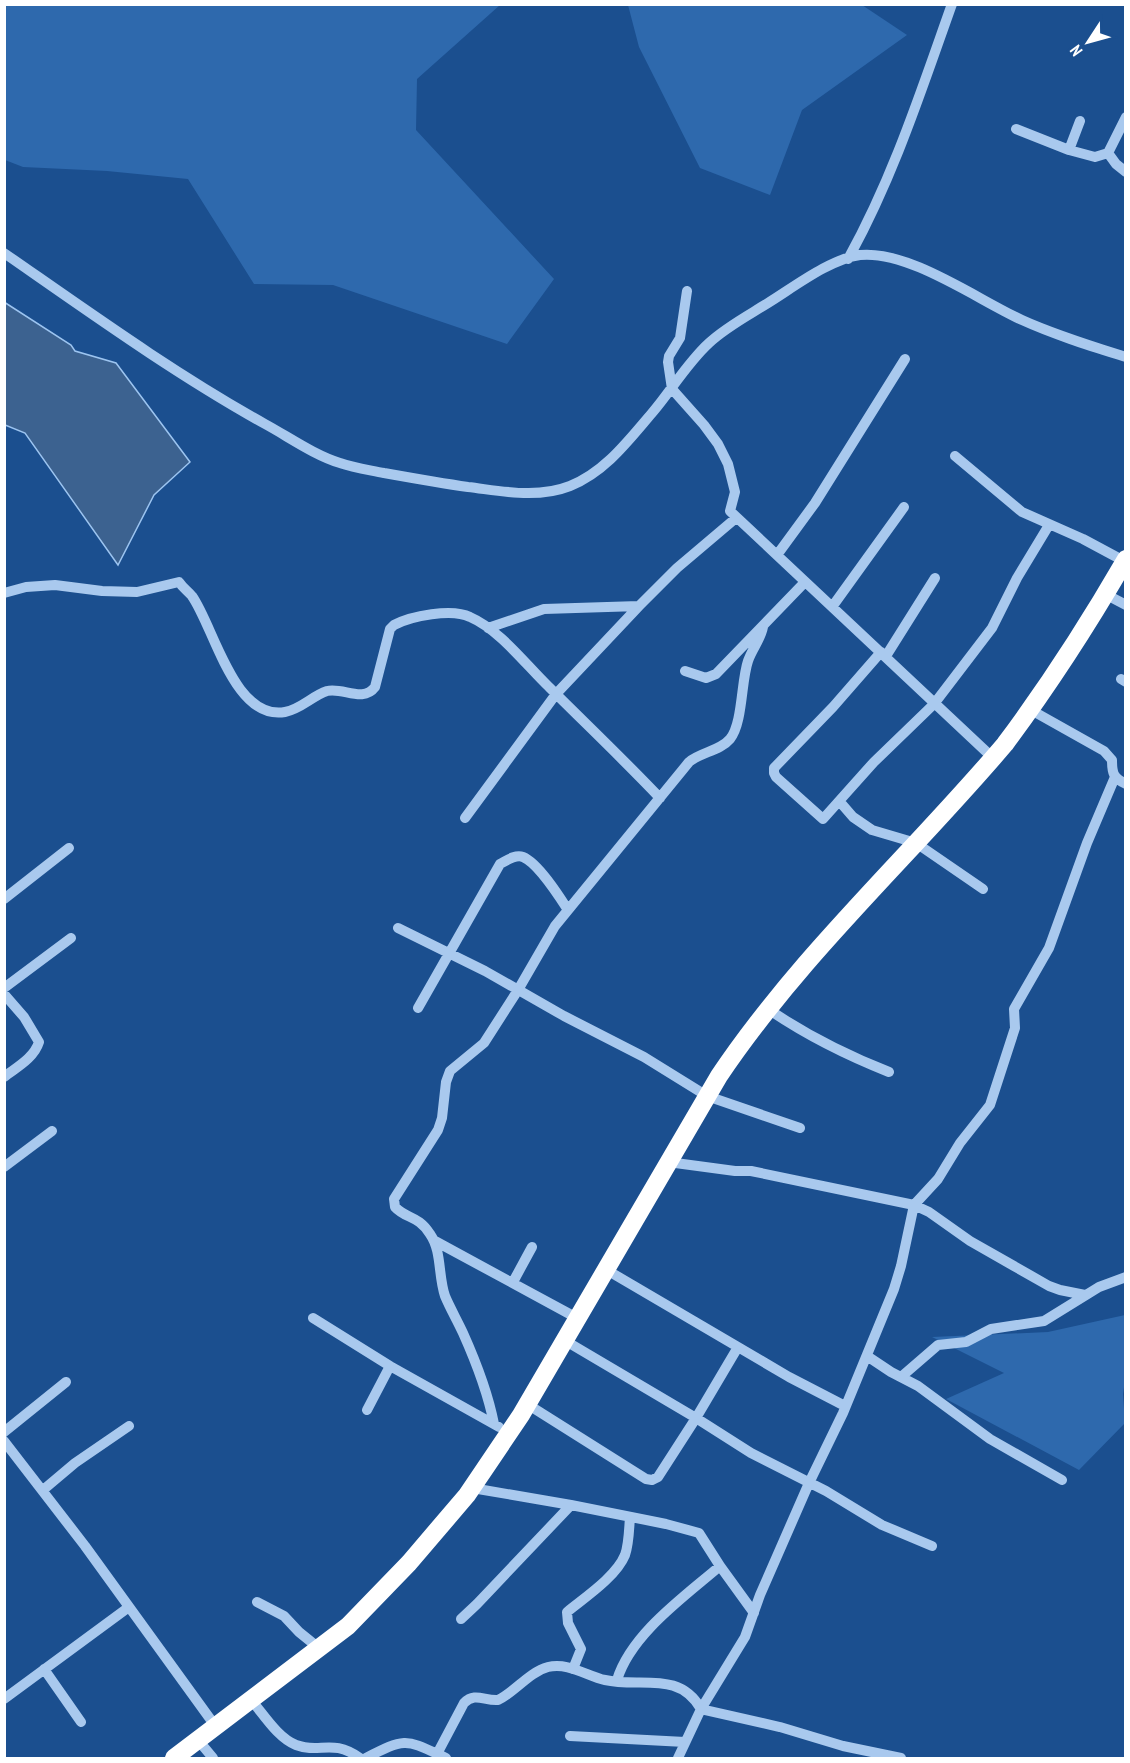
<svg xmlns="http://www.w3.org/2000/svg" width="1130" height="1763" font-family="'PT Sans Narrow',sans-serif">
<rect width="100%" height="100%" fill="#1b4f8f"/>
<path fill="#2e69ad" d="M4,5h496l-83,74 -1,51 138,149 -47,65 -174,-59 -79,-1 -66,-105 -81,-8 -84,-4 -18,-7z
M628,5h234l45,30 -105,75 -32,85 -70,-27 -61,-121z
M1125,1315l1,59 -3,20 2,29 -46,47 -133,-71 58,-26 -72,-36 116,-5z"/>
<path fill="#3c6290" stroke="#9cc4f0" stroke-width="1.5" d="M4,302l67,43 4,6 41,12 74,99 -36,33 -36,70 -93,-132 -20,-8z"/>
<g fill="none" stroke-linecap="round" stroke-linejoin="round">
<path stroke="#a9c9ee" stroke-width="10" d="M1016,129l53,21 26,7 13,-4 18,-36
M1069,150l11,-29
M1108,153l8,11 10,8
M4,253c85,59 171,121 261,171 24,13 49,31 75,39 14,5 30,7 44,10 28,5 56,10 84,14 34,4 69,12 102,-1 35,-14 58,-45 82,-73 19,-22 35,-50 57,-70 17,-16 40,-28 59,-40 26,-16 62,-44 92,-48 49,-5 118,45 162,65 33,15 69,26 104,37
M848,259c45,-81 73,-168 104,-255
M687,291l-7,47 -11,18 -1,6 4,27 32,36 14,19 10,20 7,28 -5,19 263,247
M955,456l67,56 61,27 41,22
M777,555l38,-52 90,-144
M4,593l22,-6 29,-2 47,6 35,1 42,-10c4,6 9,9 13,14 22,31 42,125 93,116 16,-3 27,-16 42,-21 16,-4 36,12 48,-4l15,-58 4,-4c17,-9 58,-17 76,-8 30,13 56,48 79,70 37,37 75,73 111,111
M1105,594l21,11
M832,607l72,-100
M488,628l56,-19 95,-3 38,-38 59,-50
M881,652l-48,55 -59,61v5l2,4 47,42 51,-57 60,-58 58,-76 25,-50 32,-53
M886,656l49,-78
M685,671l21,7 10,-4 89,-92
M1121,679l5,3
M1031,710l73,41 8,9c0,13 1,18 14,24
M840,802l13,15 19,13 44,13 67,46
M465,818l91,-124 83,-88
M4,899l65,-51
M398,928l87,43 79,45 80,41 63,39 93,32
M4,988l67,-50
M4,994l20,23 15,25c-5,16 -22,25 -35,35
M418,1008l82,-144c6,-3 15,-10 23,-7 15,6 36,39 45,53
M768,1009c38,26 78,46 121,63
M668,1162l67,9h16l163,34 15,7 41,29 79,45 11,4 25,5
M4,1167l48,-36
M435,1241l142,77
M605,1269l184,108 56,29
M513,1282l19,-35
M313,1318l77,48
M564,1340l132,78 55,35 75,38 56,34 50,21
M867,1356l24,16 27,14 72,53 72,41
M901,1377l37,-32 28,-3 25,-13 53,-8 55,-34 27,-10
M527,1404l119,75 6,1 6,-3 38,-59 42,-71
M367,1410l23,-44 109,61
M494,1424c-6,-31 -18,-62 -31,-91 -6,-13 -13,-25 -18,-37 -7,-20 -3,-45 -15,-62 -12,-19 -24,-15 -35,-27l-1,-8 44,-69 4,-12 4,-36 4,-11 34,-28 34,-53 37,-64 134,-164c12,-10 31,-11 41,-23 13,-16 11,-58 18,-78 4,-12 13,-22 15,-34
M4,1432l62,-50
M4,1441l81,105 131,181
M472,1488l99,17 95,19 33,9 21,33 34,47
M43,1490l32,-27 54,-37
M257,1602l27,14 15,16 21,17
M461,1619l16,-15 94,-99
M44,1669l37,53
M573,1669l8,-20 -13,-26 -1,-11c17,-14 49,-35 58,-57 4,-11 4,-26 5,-38
M617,1680c14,-46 67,-83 103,-114
M4,1699l125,-92
M252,1701c12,14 26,37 44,44 24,9 36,-7 64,13
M701,1709l79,18 63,19 58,12
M570,1736l115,6
M198,1740l15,18
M437,1754l27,-51c11,-11 20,-2 34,-3 17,-8 31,-28 50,-33 20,-5 39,9 57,13 35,8 74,-10 96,29
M366,1758c41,-21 39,-19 80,0
M678,1758l23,-49 44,-72 15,-42 49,-112 34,-70 51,-124 7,-23 13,-61 24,-26 22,-36 30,-38 25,-77 -1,-19 35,-61 38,-105 28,-66"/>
<path stroke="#fff" stroke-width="18" d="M174,1758l174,-132 61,-63 58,-68 54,-80 198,-339c82,-122 192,-221 286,-332 44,-59 84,-121 121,-185"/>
</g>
<rect width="1130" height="1763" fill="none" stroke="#ffffff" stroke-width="12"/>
<g transform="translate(1088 42) rotate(234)" stroke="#1b4f8f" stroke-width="4.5" paint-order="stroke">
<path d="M0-4.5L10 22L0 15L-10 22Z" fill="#ffffff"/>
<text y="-9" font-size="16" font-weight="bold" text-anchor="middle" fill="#ffffff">N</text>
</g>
</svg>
